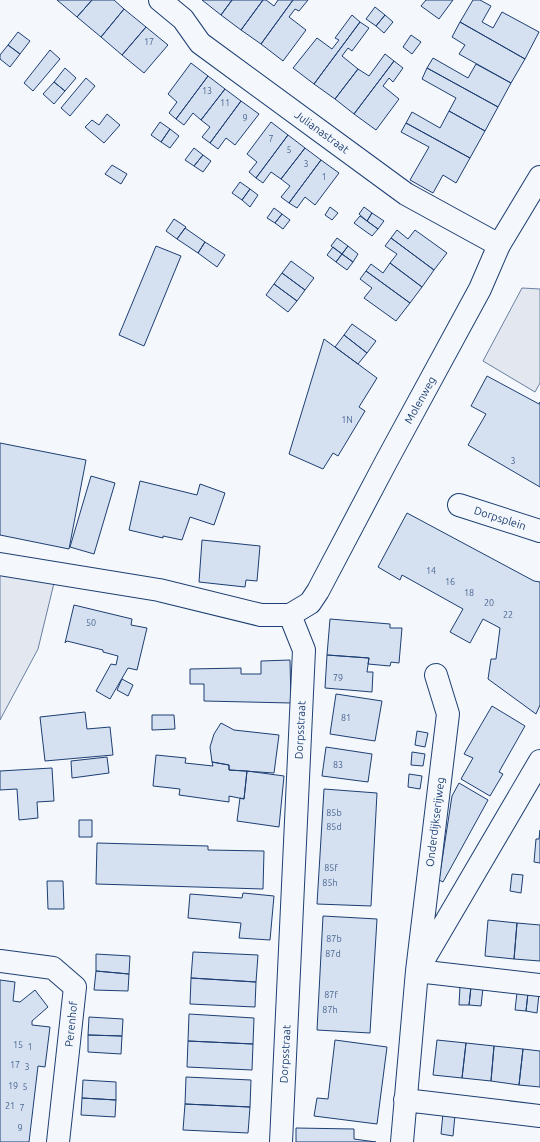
<svg xmlns="http://www.w3.org/2000/svg" width="540" height="1142" font-family="Ubuntu,sans-serif">
<rect width="100%" height="100%" fill="#f4f7fb"/>
<path fill="#e3e8f0" stroke="#687fa3" d="M522,288l18,1v94l-5,9 -52,-31z
M0,573l54,10 -16,66 -38,71z"/>
<path fill="#d5e0f0" stroke="#1d3f73" d="M57,0h35l-15,17z
M92,0h22l10,9 -23,28 -24,-20z
M202,0h30l-11,15z
M232,0h31l-22,30 -20,-15z
M263,0h3l8,6 4,-6h15l-32,44 -20,-14z
M293,0h15l-9,11 -4,-2 -6,8 17,13 -23,31 -22,-17z
M426,0h27l-14,19 -18,-13z
M473,0h7l11,6 -9,16 11,6 9,-16 37,20 -14,27 -65,-37z
M375,7l10,8 -9,11 -10,-7z
M124,9l22,18 -24,28 -21,-18z
M352,15l8,7 -46,62 -21,-16 24,-30 15,11 7,-9 -4,-2z
M385,15l8,7 -9,11 -8,-7z
M360,22l9,6 -17,23 -4,-3 -6,8 16,13 -23,30 -21,-15z
M460,22l65,37 -14,24 -52,-29 6,-9 -13,-8z
M146,27l22,18 -24,28 -22,-18z
M18,32l12,9 -10,13 -12,-9z
M411,35l10,7 -9,12 -9,-7z
M8,45l12,9 -10,13 -10,-8v-4z
M50,50l10,9 -27,32 -9,-8z
M385,54l9,7 -40,53 -19,-15 23,-30 11,7z
M433,58l35,20 8,-14 35,19 -13,24 -71,-39z
M394,61l9,7 -10,14 -4,-4 -6,8 16,13 -23,31 -22,-16z
M191,63l17,13 -32,43 -7,-6 8,-11 -9,-8z
M65,68l11,10 -11,13 -11,-9z
M427,68l71,39 -13,24 -36,-20 7,-13 -34,-19z
M208,76l17,13 -24,31 -8,-7 -9,12 -8,-6z
M86,78l9,8 -25,30 -9,-8z
M54,82l11,9 -11,13 -11,-10z
M225,89l16,12 -31,42 -8,-6 8,-10 -9,-7z
M241,101l18,13 -24,31 -9,-7 -8,11 -8,-6z
M449,111l36,20 -15,27 -64,-35 6,-11 28,16z
M107,114l13,11 -16,18 -19,-16 7,-7 7,5z
M160,122l10,7 -9,13 -10,-7z
M271,122l17,13 -32,43 -7,-6 8,-10 -10,-8z
M406,123l64,35 -14,25 -13,-8 -10,18 -23,-13 19,-33 -28,-15z
M170,129l9,7 -9,12 -9,-6z
M288,135l17,13 -24,31 -10,-7 -8,11 -7,-5z
M194,148l9,7 -9,11 -9,-6z
M305,148l16,12 -32,43 -8,-6 9,-11 -9,-7z
M203,155l8,6 -8,11 -9,-6z
M321,160l18,13 -24,32 -10,-8 -8,11 -8,-5z
M112,165l15,9 -6,10 -16,-10z
M240,182l10,7 -8,11 -10,-7z
M250,189l8,6 -8,12 -8,-7z
M330,207l8,6 -6,7 -7,-5z
M364,207l8,6 -5,8 -8,-7z
M274,208l8,6 -7,9 -8,-5z
M372,213l12,8 -6,8 -11,-8z
M282,214l8,6 -7,9 -8,-6z
M360,216l18,13 -6,7 -18,-13z
M174,219l12,8 -9,12 -11,-8z
M185,228l20,14 -7,11 -21,-14z
M397,230l11,9 7,-9 32,23 -13,17 -43,-32z
M337,238l11,8 -6,8 -11,-8z
M391,238l43,32 -12,17 -32,-24 7,-9 -12,-8z
M205,242l20,13 -8,12 -19,-14z
M156,246l25,10 -37,90 -25,-11z
M348,246l10,8 -5,8 -11,-8z
M333,247l9,7 -6,8 -9,-7z
M342,254l11,8 -6,8 -11,-8z
M291,261l23,17 -9,12 -23,-17z
M390,263l32,24 -12,16 -44,-32 5,-7 12,9z
M366,271l44,32 -14,18 -32,-23 8,-10 -12,-9z
M282,273l23,17 -8,11 -23,-17z
M274,284l23,17 -9,11 -22,-17z
M352,324l24,17 -9,12 -23,-18z
M344,335l23,18 -9,11 -23,-17z
M324,339l53,39 -18,29 6,4 -27,45 -5,-3 -10,16 -34,-15z
M487,376l52,28 1,-2v85l-72,-42 18,-31 -15,-8z
M0,443l86,17 -17,89 -69,-14z
M91,476l24,7 -21,71 -24,-7z
M140,481l57,14 3,-11 25,9 -11,32 -24,-8 -8,23 -19,-4v2l-34,-8z
M407,513l127,68 6,1v123l-4,9 -48,-35 3,-20h5l4,-31 -17,-9 -13,24 -20,-11 13,-23 -61,-34 -2,5 -22,-13z
M202,540l58,6 -3,35 -11,-1 -1,7 -46,-5z
M74,605l58,14 -1,6 16,3 -10,42 -9,-2 -18,31 -14,-8 15,-27 5,1 2,-9 -15,-4v-2l-36,-9 -2,2z
M330,619l60,5v4h12l-3,35 -8,-1 -1,4 -22,-2 1,-6 -42,-3z
M327,655l42,3 -2,14h6l-1,20 -47,-4z
M290,660l1,43 -87,-2v-17h-14v-15l51,-1v6h20v-13z
M122,679l11,6 -5,11 -11,-6z
M336,694l46,7 -7,40 -45,-7z
M492,706l33,20 -26,46 4,2 -13,22 -29,-17 12,-21 -9,-4z
M85,712l2,17 23,-2 3,28 -68,6 -5,-44z
M152,715h22l1,14 -23,1z
M221,723l13,7 45,5 -5,38 -45,-3v-5l-17,-3 -2,-15 4,-13z
M417,731l11,2 -3,14 -10,-2z
M326,747l46,7 -4,28 -46,-6z
M412,752l13,2 -2,12 -12,-1z
M156,755l30,3 -1,5 28,3 -1,-4 17,3v5l18,1 -3,28 -15,-3v6l-50,-7 1,-6 -27,-3z
M107,757l2,16 -37,5 -1,-17z
M52,768l2,33 -17,1 1,16 -19,2 -2,-31 -17,1v-19z
M247,771l37,5 -5,51 -42,-6 3,-23 4,1z
M409,774l13,2 -2,13 -12,-2z
M459,783l29,17 -45,82 -4,-2 13,-84z
M324,789l53,4 -6,113 -54,-2z
M79,820h13v17h-13z
M540,830v33l-6,-1 2,-23h3z
M97,843l111,3v4l56,1 -1,38 -167,-5z
M512,874l11,1 -2,18 -11,-2z
M47,881h16l1,28h-16z
M243,893l31,3 -4,44 -31,-2 2,-15 -53,-5 2,-24 52,4z
M323,916l54,3 -7,114 -53,-3z
M488,920l29,3 -3,36 -29,-3z
M517,923l23,2v36l-26,-2z
M193,952l65,3 -2,27 -65,-4z
M96,954l34,2 -1,18 -33,-3z
M96,971l33,3 -1,17 -34,-1z
M191,978l65,4 -1,25 -65,-3z
M0,980l15,2 -2,19 7,1 15,-12 13,17 -16,14v4l18,2 -5,40 -7,-1 -9,76h-29z
M460,986l11,1 -2,18h-10z
M471,987l12,1 -2,18 -12,-1z
M517,993h11l-2,18 -11,-1z
M528,993l11,1 -2,19 -11,-2z
M189,1014l65,4 -1,26 -65,-3z
M89,1017l34,2 -1,17 -34,-1z
M88,1035l34,1 -1,18 -33,-2z
M335,1040l52,7 -10,77 -63,-8 3,-18 11,1z
M437,1040l29,3 -4,35 -29,-3z
M188,1041l65,3 -1,26 -65,-3z
M466,1043l28,3 -3,35 -29,-3z
M494,1046l29,3 -4,36 -28,-4z
M523,1049l17,2v36l-21,-2z
M186,1077l65,3 -1,27 -65,-3z
M83,1080l33,2v18l-34,-2z
M82,1098l34,2 -1,17 -34,-2z
M185,1104l65,3 -2,26 -65,-3z
M443,1113l12,2 -2,21 -12,-2z
M296,1128l58,1v10l22,3h-80z"/>
<g fill="none" stroke-linecap="round" stroke-linejoin="round">
<g stroke="#1d3f73" stroke-width="24">
<path id="minor" d="M160,0l23,19 17,24 206,151 93,51
M459,505l81,26
M436,675l12,39 -31,257 123,14
M0,961l53,7 22,19 -17,155
M405,1100l135,16
M402,1142l15,-171 123,-210"/>
</g>
<g stroke="#1d3f73" stroke-width="24">
<path id="tertiary" d="M0,564l159,26 102,25h29"/>
</g>
<g stroke="#1d3f73" stroke-width="24">
<path id="secondary" d="M281,1142l23,-492 -14,-35 20,-12 8,-12 68,-129 94,-173 19,-44 41,-68"/>
</g>
<use href="#minor" stroke="#f4f7fb" stroke-width="22"/>
<use href="#tertiary" stroke="#f4f7fb" stroke-width="22"/>
<use href="#secondary" stroke="#f4f7fb" stroke-width="22"/>
</g>
<g text-anchor="middle" dominant-baseline="central" stroke-width="3" stroke-linejoin="round" paint-order="stroke">
<g font-size="9" fill="#4b6792">
<text x="149" y="42">17</text>
<text x="207" y="91">13</text>
<text x="225" y="103">11</text>
<text x="245" y="118">9</text>
<text x="271" y="139">7</text>
<text x="289" y="150">5</text>
<text x="306" y="164">3</text>
<text x="324" y="177">1</text>
<text x="347" y="420">1N</text>
<text x="513" y="461">3</text>
<text x="431" y="571">14</text>
<text x="450" y="582">16</text>
<text x="469" y="593">18</text>
<text x="489" y="603">20</text>
<text x="508" y="615">22</text>
<text x="91" y="623">50</text>
<text x="338" y="678">79</text>
<text x="346" y="718">81</text>
<text x="338" y="765">83</text>
<text x="334" y="813">85b</text>
<text x="334" y="827">85d</text>
<text x="331" y="868">85f</text>
<text x="330" y="883">85h</text>
<text x="334" y="939">87b</text>
<text x="333" y="954">87d</text>
<text x="331" y="995">87f</text>
<text x="330" y="1010">87h</text>
<text x="18" y="1045">15</text>
<text x="30" y="1047">1</text>
<text x="15" y="1065">17</text>
<text x="27" y="1067">3</text>
<text x="13" y="1086">19</text>
<text x="25" y="1087">5</text>
<text x="10" y="1106">21</text>
<text x="22" y="1108">7</text>
<text x="20" y="1128">9</text>
</g>
<g font-size="11" fill="#1d3f73" stroke="#f4f7fb">
<text transform="translate(322 132) rotate(36)">Julianastraat</text>
<text transform="translate(420 400) rotate(-61)">Molenweg</text>
<text transform="translate(500 518) rotate(18)">Dorpsplein</text>
<text transform="translate(300 730) rotate(-87)">Dorpsstraat</text>
<text transform="translate(435 822) rotate(-83)">Onderdijkserijweg</text>
<text transform="translate(71 1024) rotate(-84)">Perenhof</text>
<text transform="translate(285 1054) rotate(-87)">Dorpsstraat</text>
</g>
</g>
</svg>
